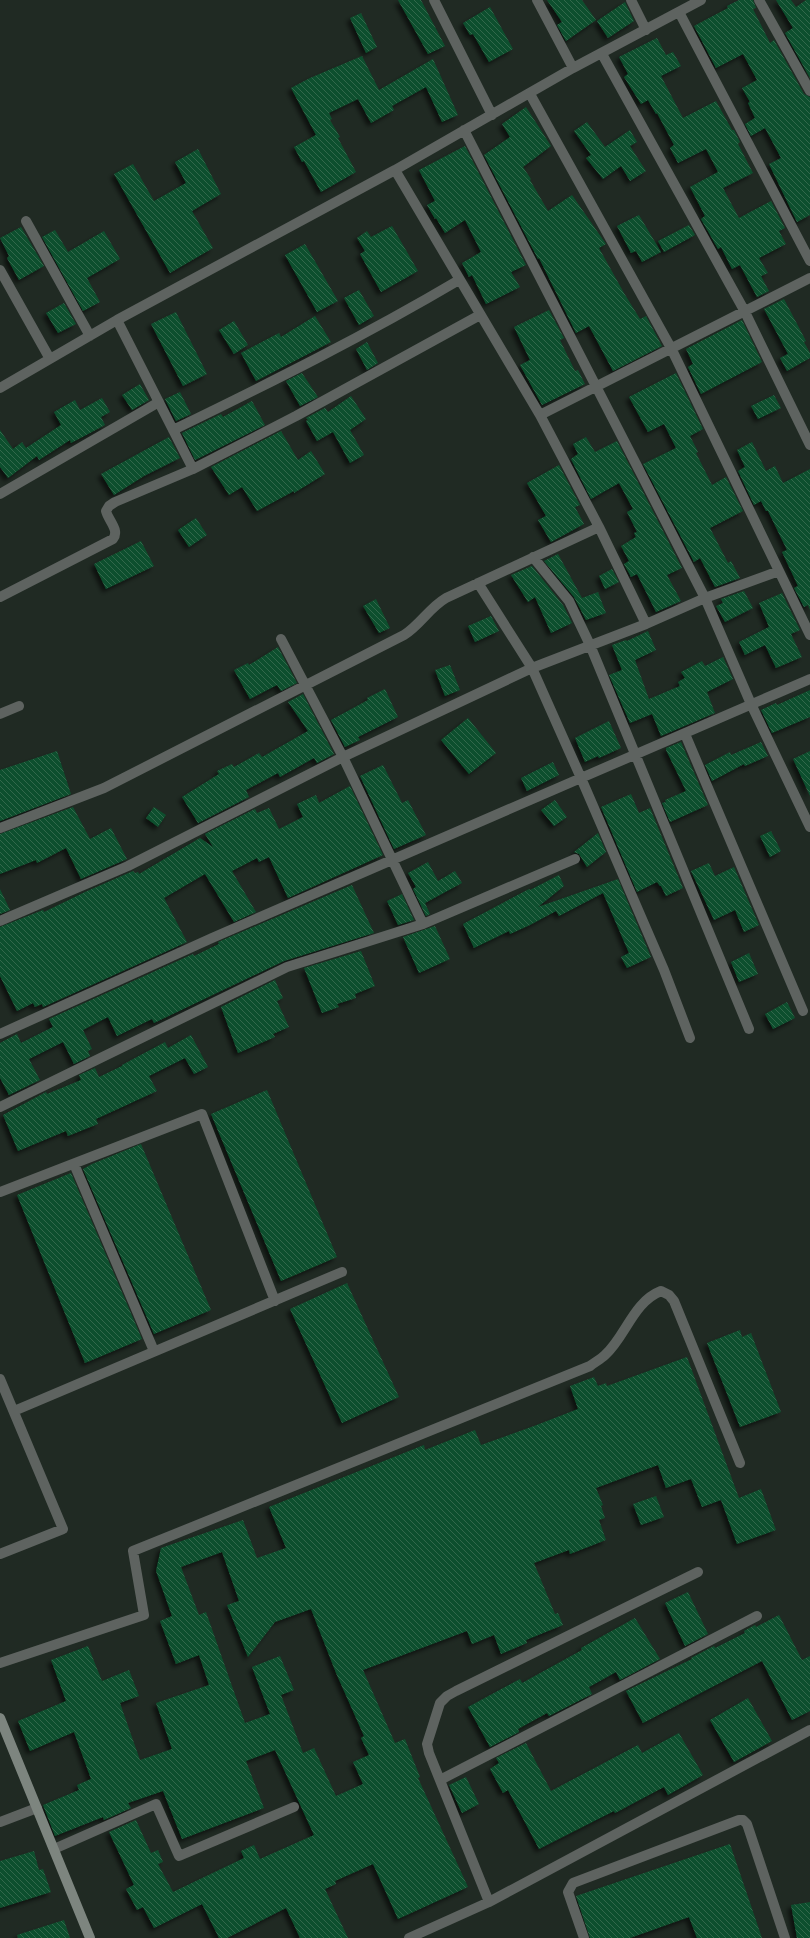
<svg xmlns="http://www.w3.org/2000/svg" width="810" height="1938" font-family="Helvetica,sans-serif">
<defs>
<pattern id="building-back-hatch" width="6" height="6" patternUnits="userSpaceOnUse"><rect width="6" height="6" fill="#0f4f2d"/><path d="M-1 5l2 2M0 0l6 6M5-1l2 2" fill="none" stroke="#31684b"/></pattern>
<filter id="shadow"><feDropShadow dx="-3.5" dy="3.5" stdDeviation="2" flood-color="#0009"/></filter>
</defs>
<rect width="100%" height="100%" fill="#202a23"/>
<path fill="url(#building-back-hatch)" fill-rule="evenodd" filter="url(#shadow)" d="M398,0h23l24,46 -17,8z
M547,0h35l14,20 -30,21 -9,-16 5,-3z
M739,0h14l3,8 -3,1 17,34 4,-3 30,54 6,3v118l-13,7 -28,-58 12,-6 -16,-30 -14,8 -6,-12 10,-6 -7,-15 2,-1 -8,-14 15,-8 -14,-26 -27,14 -22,-42 34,-18 -1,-2z
M776,0h15l5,7 10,-7h4v78l-25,-45 8,-5z
M625,2l9,19 -26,17 -11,-17z
M490,7l23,42 -24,13 -16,-28 -3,1 -7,-12z
M361,13l16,34 -11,6 -16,-35z
M657,38l9,17 7,-3 8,14 -20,10 22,42 33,-17 16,29h2l6,12 -2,2 15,29 -30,15 16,30 32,-17 14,27 -6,3 7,13 -27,14 9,15 -7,3 8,15 -12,6 -17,-32 -8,4 -11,-22 -3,2 -17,-30 4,-3 -15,-29 28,-15 -12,-23 -28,14 -8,-15 4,-3 -17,-32 -1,1 -8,-14 -7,4 -17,-27 4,-3 -9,-17z
M362,56l17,34 54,-31 25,56 -16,7 -16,-35 -34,19 2,4 -23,13 -13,-24 -29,14 3,6 -2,1 10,17 -2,1 18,34 -35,20 -17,-31 -2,1 -8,-15 22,-12 -25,-47 19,-10z
M526,107l25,39 -28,21 8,12 -1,1 18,31 24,-16 34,49 -7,4 25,45 16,26 6,-3 16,30 -49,25 -24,-45 -13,7 -37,-75 -1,1 -54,-104 26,-18 -8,-13z
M587,122l18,25 25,-17 7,12 -7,4 16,25 -16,10 -9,-15 -18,13 -17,-21 5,-3 -17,-24z
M465,146l61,119 -15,7 9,15 -34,17 -14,-29 -3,2 -7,-14 19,-11 -16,-32 -20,13 -9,-15 -1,1 -8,-14 8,-4 -16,-31z
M198,149l23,45 -29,17 21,37 -43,25 -56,-99 19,-10 21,37 32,-18 -11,-21z
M639,215l22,37 -19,10 -6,-11 -5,2 -14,-27z
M689,225l6,10 -31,17 -6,-11z
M392,226l26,45 -37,21 -21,-38 5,-3 -8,-13 10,-7 4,6z
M21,227l23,39 -25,14 -12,-22 2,-2 -9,-18z
M55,230l13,22 36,-21 16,28 -33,19 13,24 -17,9 -41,-74z
M305,244l33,57 -21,11 -32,-57z
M359,290l15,26 -15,9 -15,-27z
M784,299l22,42 -2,1 6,11v5l-23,13 -7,-13 8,-4 -24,-45z
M64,303l12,21 -18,9 -12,-20z
M549,310l15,28 -4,2 15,31 3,-1 7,14 -43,21 -22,-40 10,-5 -16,-33z
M176,312l31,62 -24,12 -32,-62z
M315,316l16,26 -75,39 -15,-28 38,-20 2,4z
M742,320l20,42 -61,32 -13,-27 5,-3 -7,-15z
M234,321l14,24 -14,9 -15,-24z
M367,342l11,21 -11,7 -11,-21z
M302,373l16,24 -18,9 -14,-25z
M676,373l27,56 -13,7 8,16 -2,1 16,32 14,-8 17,34 -33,17 18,35 3,-2 9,17 -25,9 -15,-29 -6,4 -51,-98 33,-16 -12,-24 -16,8 -19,-35z
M140,384l9,16 -17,10 -10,-15z
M180,392l11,22 -15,7 -11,-22z
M774,395l7,13 -23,11 -7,-13z
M351,396l15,23 -16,11 14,25 -14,8 -17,-31 -16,9 -11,-20 2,-1 -2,-2 19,-10 3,4z
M102,398l8,14 -9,5 4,8 -34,18 -1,-3 -31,20 -2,-4 -29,22 -8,-11v-37l13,19 9,-7 4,6 35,-23 -7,-13 21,-12 5,10z
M252,401l13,24 -70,35 -13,-27 39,-19 2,3z
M281,431l17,29 13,-9 14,23 -31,19v-2l-37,20 -15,-24 -13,8 -18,-28z
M169,437l11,21 -36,18 -30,19 -13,-21z
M586,437l9,15 22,-11 65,127 -15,7 14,26 -25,11 -19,-38 -6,3 -7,-13 5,-3 -8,-15 15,-9 -2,-4 3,-1 -10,-20 6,-3 -14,-26 -28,16 -20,-40 7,-5 -5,-10z
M752,442l14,29 9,-5 8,17 27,-14v141l-2,-5 -4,2 -10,-19 4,-2 -16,-34 5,-2 -19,-39h-2l-5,-10 -7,4 -16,-34 7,-4 -8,-17z
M559,465l21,40 -5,2 9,17 -33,18 -13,-22 8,-4 -19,-33z
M196,518l11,17 -18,12 -11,-17z
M141,541l13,25 -48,23 -12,-25z
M558,554l24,44 16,-6 8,21 -20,7 -12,-23 -30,-36z
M532,566l31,39 9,18 -21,10 -16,-36 -7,5 -17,-27z
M612,569l7,13 -14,7 -6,-13z
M744,591l9,17 -28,14 -9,-16 7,-3 -2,-4z
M782,593l18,37 -9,4 11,23 -26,11 -11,-23 -20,10 -6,-13 30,-15 -10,-24z
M376,599l14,29 -11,5 -16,-27z
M491,616l8,15 -24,11 -7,-16z
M648,631l8,19 -21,10 14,39 31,-13 -2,-4 7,-4 -4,-6 21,-11 3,5 18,-9 10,22 -26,13 8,21 -54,23 -9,-22 -22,9 -21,-48 13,-5 -10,-25 14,-5 1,1z
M278,647l19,36 -16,8 -4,-6 -27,14 -16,-29 14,-7 1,2z
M450,665l10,25 -15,6 -10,-26z
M385,689l13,28 -40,20 2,3 -15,7 -14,-27 37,-20 -1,-2z
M810,690v27l-38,16 -11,-23 15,-7 1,2z
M303,694l31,60 -17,9 -3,-5 -34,19 -2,-4 -32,17 3,7 -51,26 -16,-26 37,-23 -2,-3 15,-7 2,3 25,-14 3,4 46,-26 -20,-29z
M468,718l28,35 -27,21 -28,-34z
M609,721l12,27 -22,10 -1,-2 -13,6 -10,-24z
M681,742l27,63 -38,17 -8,-19 4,-1 -1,-2 21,-9 -20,-41v-2z
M761,742l7,14 -23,10 -1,-2 -32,17 -7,-16 25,-13 1,3z
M57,751l14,43 -71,27v-51z
M810,751v45l-17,-37z
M553,762l6,13 -32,16 -6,-13z
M383,765l19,38 6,-3 18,35 -32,14 -34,-73z
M350,786l33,69 -95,43 -19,-41 -10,5 -2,-4 -25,13 24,41 -22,10 -29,-48 -41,24 23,44 -144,65 -1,-3 -7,3 -2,-4 -16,8 -17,-35v-49l43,-17 1,2 41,-20 48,-21 2,2 3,-1 1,2 61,-36 13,9 -8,-13 50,-25 2,4 12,-5 10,21 24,-12 -6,-13 19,-9 3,8z
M631,794l8,19 11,-5 33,80 -17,8 -5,-10h-1l-3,-4 -20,10 -36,-85z
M555,800l12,17 -13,9 -13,-16z
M73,807l17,32 21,-11 16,31 -46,20 -15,-31 -29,15 -1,-3 -36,14v-40z
M154,807l12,8 -8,12 -12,-9z
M771,831l10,20 -11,6 -10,-21z
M598,833l8,19 -19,15 -8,-13 -5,-2z
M428,862l10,19 17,-10 7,12 -37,20 5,11 -4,2 -13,-27 3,-2 -8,-14z
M709,863l6,13 19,-9 25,58 -15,7 -9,-22 -21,10 -23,-49z
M559,875l5,11 -26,21 80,-28 33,78 -24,11 -6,-11 8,-4 -26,-60 -44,23 -3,-5 -26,14 -20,9 -1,-3 -35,17 -11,-24 66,-35 1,1z
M352,885l22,48 -90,28 -130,62 -2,-4 -35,17 -9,-19 -25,13 9,19 -4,2 2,5 -16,8 -11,-22 -34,17 11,21 -31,15 -9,-17v-35l17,-9 4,9 32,-16 -4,-8 144,-65 1,2 25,-12 -1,-2z
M0,889l10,21 -10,4z
M402,894l12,26 -16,5 -11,-24z
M435,926l15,33 -31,14 -16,-36z
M361,951l14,35 -20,8 1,4 -19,6 2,3 -17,6 -18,-45z
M749,953l9,21 -19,8 -8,-20z
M275,980l8,18 -6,3 12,26 -16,7 2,3 -37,16 -17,-46z
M787,1002l8,16 -22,11 -8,-15z
M191,1035l17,32 -14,7 -9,-16 -36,18 8,15 -61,28 2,5 -30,12 -2,-5 -48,20 -15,-36 43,-23 1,2 34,-14 -2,-5 16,-7 4,9 23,-11v-1l43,-23 3,6z
M267,1090l70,167 -56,24 -70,-167z
M141,1144l70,166 -57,24 -71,-165 9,-5z
M71,1173l71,166 -57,24 -68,-168z
M347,1283l52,114 -57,26 -52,-114z
M740,1330l2,7 9,-4 30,79 -41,15 -33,-84z
M687,1357l52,141 22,-9 15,41 -39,14 -16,-44 -19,7 -11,-28 -25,9 -8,-23 -62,23 7,17 -2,1 4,12 -6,2 7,20 -36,14 -1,-4 -35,13 21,51 3,-1 5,12 -37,15 1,3 -26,11 -7,-19 -22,9 -5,-13 -104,39 32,73 10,-4 15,38 -2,1 50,109 -70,32 -25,-55 -38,17 1,3 -11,5 23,49h-48l-14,-30 -59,30h-8l-17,-34 -48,24 -11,-21 -6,3 -11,-21 8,-4 -25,-53 27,-12 15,33 7,-3 5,12 -5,2 15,28 71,-34 -3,-7 13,-6 6,14 54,-24 -39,-85 -29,11 18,47 -82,31 -19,-48 -35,12 3,5 -27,12 -1,-3 -48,19 -12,-31 36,-15 -2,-5 14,-6 -17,-47 -44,19 -12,-30 48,-20 -15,-41 37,-14 14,35 27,-11 10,26 -19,7 20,57 32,-11 -16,-46 53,-18 -10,-30 -23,9 -16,-43 12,-5 -16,-45 5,-23 82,-28 14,38 29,-10 -17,-41 155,-62 1,5 50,-20 6,15 53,-19 44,-17 -8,-23 24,-9 4,9 8,-3 1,3zM222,1552l17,49 -12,4 21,52 27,-35 36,-13 25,64 28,63 -3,2 8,17 -16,7 10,22 -27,12 -22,-48 -11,5 -22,-58 13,-5 -14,-34 -28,11 18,47 -25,9 -39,-111 -7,3 -18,-48z
M656,1496l8,21 -23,8 -8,-21z
M688,1592l20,42 -23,12 -20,-43z
M779,1615l23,45 8,-4v55l-18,9 -30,-59 -119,62 -17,-32 66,-32 -1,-1 23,-12 1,2 30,-15 -1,-2 11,-6 1,2z
M635,1618l25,41 -40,21 -4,-8 -27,15 3,7 -43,22 -2,-3 -29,16 1,3 -29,15 -22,-40 52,-28 2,4 60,-33 -1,-2z
M748,1698l24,43 -38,21 -24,-42z
M679,1733l24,42 -35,20 -4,-8 -49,26 -1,-2 -75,38 -31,-59 -5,3 -13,-24 9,-6 -3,-5 30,-15 25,48 87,-46 4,8z
M466,1777l13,27 -17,9 -13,-28z
M730,1844l32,94h-65l-8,-21 -59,21h-40l-14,-42z
M34,1851l5,19 4,-1 8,23 -51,16v-47z
M810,1902v36h-13l-6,-33z
M64,1920l6,18h-52l-1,-3z"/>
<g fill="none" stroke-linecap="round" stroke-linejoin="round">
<path stroke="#5e6360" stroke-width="10" d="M434,0l58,115
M537,0l36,68
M631,0l15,30
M759,0l51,91
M679,12l131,249
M602,54l142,256 66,135
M530,94l141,254 139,287
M464,130l241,468 46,106 59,123
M395,170l145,245 59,112 47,97
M26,221l64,115
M0,270l50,89
M117,320l76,149
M0,388l117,-68 278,-150 178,-102 128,-68
M540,415l270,-137
M173,430c97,-47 193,-95 286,-150
M0,494l159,-92
M533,557l36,44 21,44 159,384
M0,597l113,-58c7,-9 -5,-19 -7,-28l3,-5 6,-4 78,-33 103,-53 184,-101
M281,639l62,118 80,167
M0,714l19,-8
M685,734l118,277
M0,828l104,-40 300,-153c16,-10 25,-27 42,-37l153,-71
M0,921l128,-55 215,-109 189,-89 114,-44 59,-26 74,-27
M0,1034l212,-96 369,-160 -49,-110 -54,-85
M690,1038l-26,-68 -83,-192 229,-99
M0,1107l287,-140 136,-43 152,-65
M74,1164l80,187
M0,1192l202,-78 73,187
M0,1379l63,150 -63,25
M14,1411l328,-139
M0,1663l144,-48 -11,-64 457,-185c5,-4 11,-7 15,-11 21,-19 28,-53 56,-64l8,4 5,6 66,162
M440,1780l317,-164
M0,1822l37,-14
M54,1849l102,-45 23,52 115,-49
M489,1902l321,-172
M409,1938l80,-36 -60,-149 -2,-9 13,-41 7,-7 9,-5 242,-119
M584,1938l-16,-46 5,-9 166,-63h4l4,4 38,114"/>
<path stroke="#7d857f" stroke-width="10" d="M0,1718l90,220"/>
</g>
</svg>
